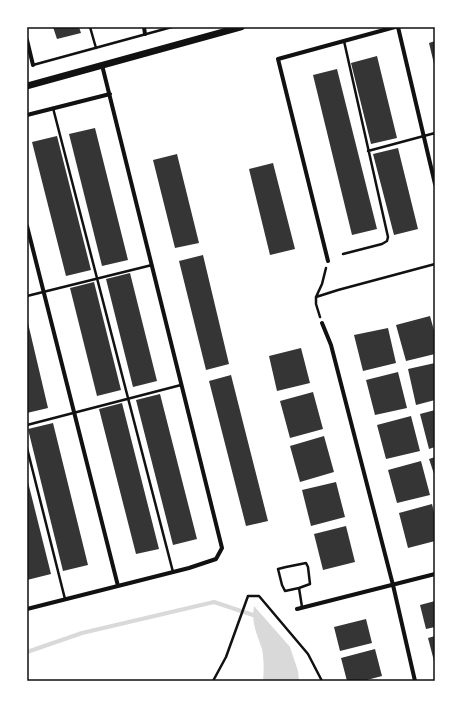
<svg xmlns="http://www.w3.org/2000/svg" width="462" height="708" font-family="'DejaVu Sans',sans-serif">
<rect width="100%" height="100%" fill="#fff"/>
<path fill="#d9d9d9" d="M254,606l36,41 8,24 1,10h-36c1,-11 1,-21 -1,-32 -5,-16 -11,-25 -8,-43z"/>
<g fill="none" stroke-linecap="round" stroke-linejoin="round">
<path stroke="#d9d9d9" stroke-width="4" d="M27,652l55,-19 132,-31 39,13"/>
</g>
<path fill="#353535" d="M53,27h26l2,6 -24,6z
M435,41v22l-1,1 -5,-21z
M377,56l20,82 -26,6 -20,-81z
M337,69l40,160 -25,6 -39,-160z
M95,128l33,132 -26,6 -33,-132z
M57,136l34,134 -25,6 -34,-134z
M398,148l20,81 -24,6 -21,-81z
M177,154l22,89 -24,5 -22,-88z
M273,163l22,86 -25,6 -21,-86z
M203,255l26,109 -23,6 -27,-109z
M130,273l27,108 -24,6 -27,-108z
M94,282l27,108 -24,6 -27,-108z
M430,316l5,18v20l-29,7 -10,-36z
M28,323l20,85 -21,5v-89z
M388,328l8,35 -33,8 -9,-36z
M301,348l9,35 -33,8 -8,-35z
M435,363v37l-19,5 -8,-36z
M398,372l9,36 -32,7 -9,-35z
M231,375l37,146 -22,5 -37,-145z
M313,392l10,37 -33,9 -10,-37z
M160,394l37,145 -24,6 -37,-145z
M122,403l37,146 -23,5 -37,-145z
M435,410v37l-6,2 -9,-35z
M411,416l9,35 -34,8 -9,-34z
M53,423l35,142 -25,6 -35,-142z
M324,436l10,36 -34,10 -10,-36z
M435,457v20l-6,-18z
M421,461l9,34 -33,8 -9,-33z
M27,478l24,96 -24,6z
M336,482l9,35 -34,9 -9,-36z
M432,504l3,12v25l-27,7 -9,-35z
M346,526l9,36 -32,8 -9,-36z
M435,601v26l-9,2 -6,-24z
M366,619l6,24 -32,8 -6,-24z
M435,636v25h-1l-6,-23z
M375,649l7,27 -19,5h-16l-6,-23z"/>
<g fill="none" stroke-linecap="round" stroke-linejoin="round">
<path stroke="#111" stroke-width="2.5" d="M316,297l22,-7 97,-26
M320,317l-4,-13v-7l6,-13 4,-16
M213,681l13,-24 22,-61h11l49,58 14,27"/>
<path stroke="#111" stroke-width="2.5" d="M90,27l6,21
M33,65l139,-38
M53,108l120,464
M368,151l67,-18
M343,254l39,-10 5,-3 1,-4 -44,-196
M27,296l125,-31
M27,425l154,-40
M27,448l38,151
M299,588l11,-4 -2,-17 -2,-4 -20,4 -8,2 4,16 3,6 14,-3 3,19"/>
<path stroke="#111" stroke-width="4" d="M144,27l1,7
M398,27l37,157
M27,40l6,25
M27,115l83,-21
M27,226l91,360
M328,261l-50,-202 117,-32
M322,323l9,22 62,240 22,96
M27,609l162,-41 27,-9 6,-11 -120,-483
M297,609l138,-35"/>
<path stroke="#111" stroke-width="7" d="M27,86l214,-59"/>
</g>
<rect width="462" height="708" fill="none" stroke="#ffffff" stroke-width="56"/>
<rect x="28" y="28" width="406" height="652" fill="none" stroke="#111" stroke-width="1.5"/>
</svg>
